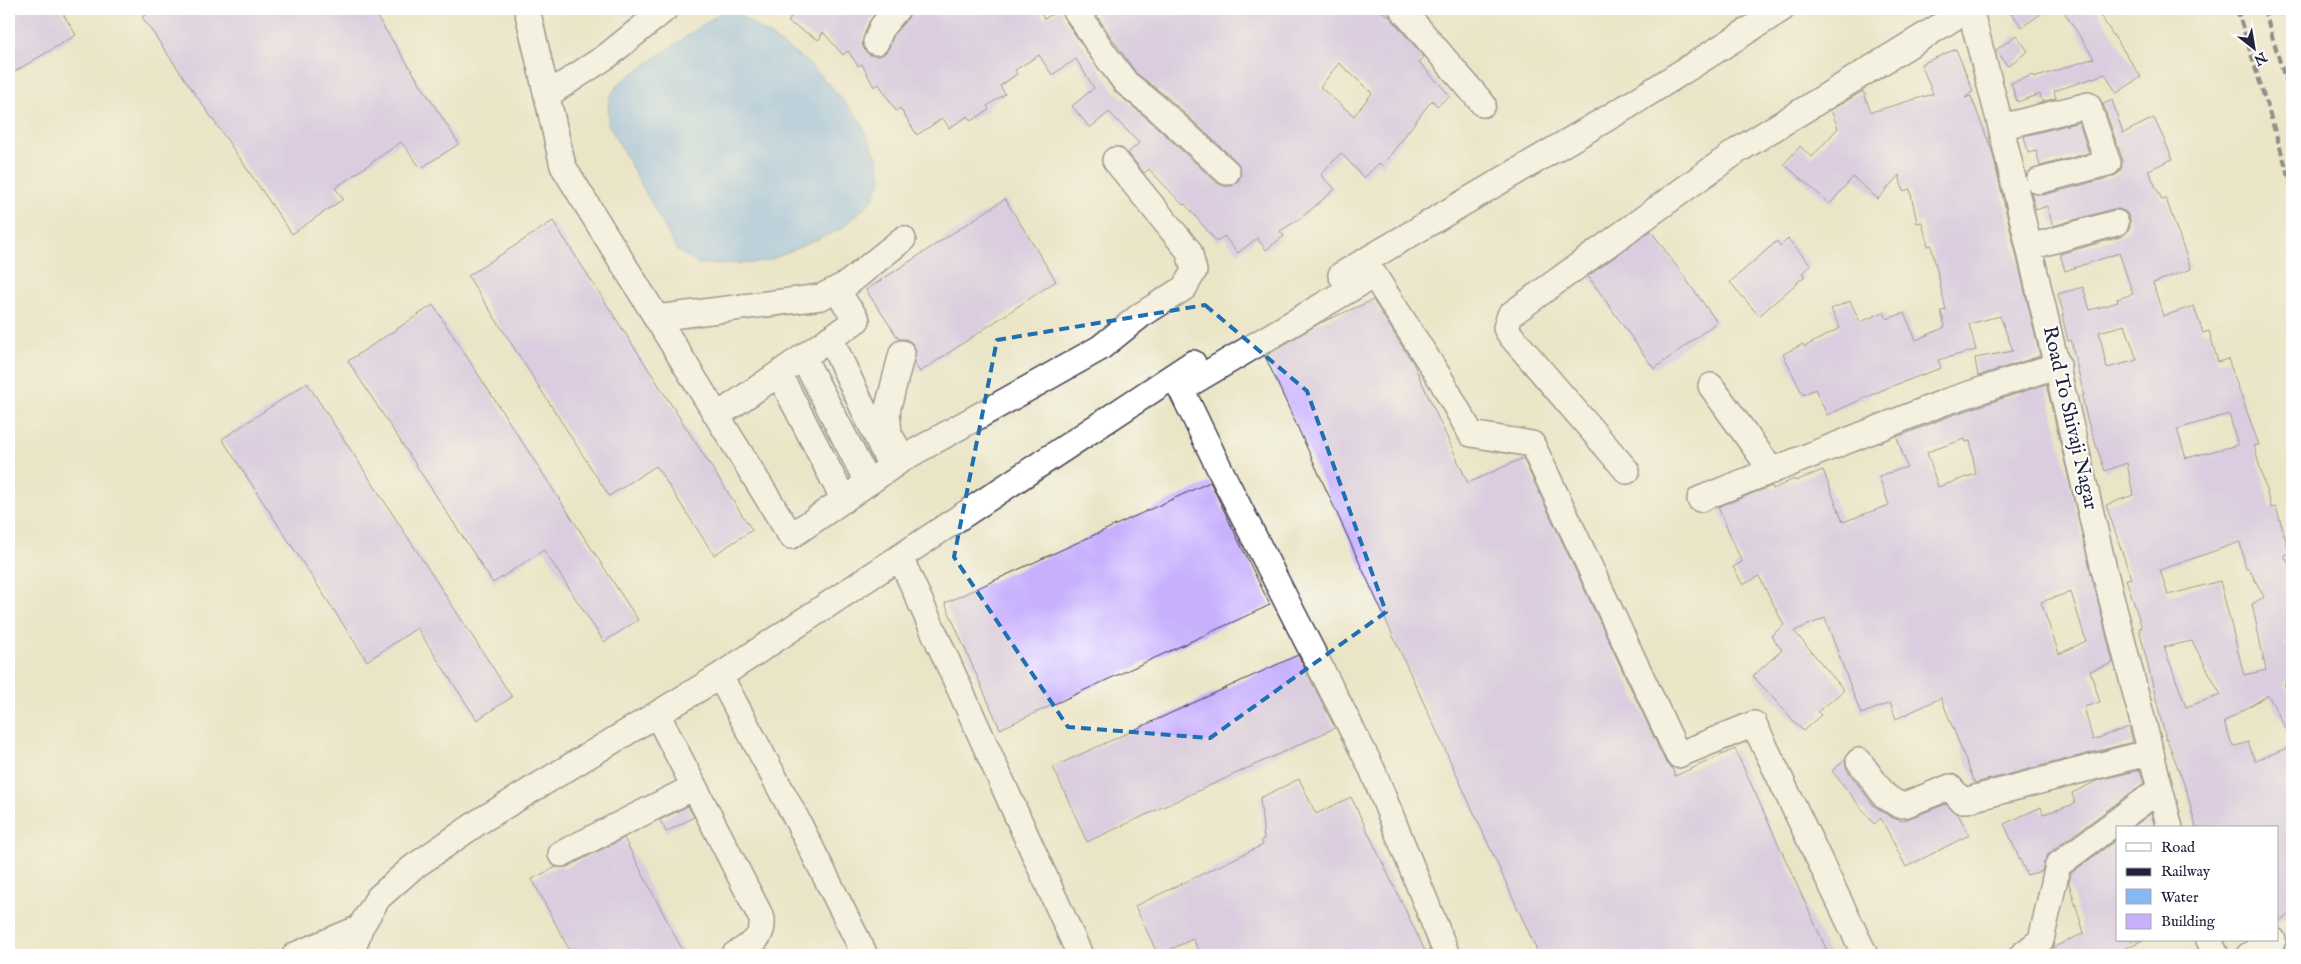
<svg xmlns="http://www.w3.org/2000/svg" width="2301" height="964" font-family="'IM FELL English',serif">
<rect width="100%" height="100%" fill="#fff"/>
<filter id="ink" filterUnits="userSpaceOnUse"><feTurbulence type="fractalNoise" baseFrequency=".02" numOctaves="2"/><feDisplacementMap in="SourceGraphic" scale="10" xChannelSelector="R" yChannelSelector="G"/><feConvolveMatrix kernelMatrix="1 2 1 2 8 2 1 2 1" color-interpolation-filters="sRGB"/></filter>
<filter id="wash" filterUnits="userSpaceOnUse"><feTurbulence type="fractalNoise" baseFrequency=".0096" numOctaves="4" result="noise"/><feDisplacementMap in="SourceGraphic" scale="20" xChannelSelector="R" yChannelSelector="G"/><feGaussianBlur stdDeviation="1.12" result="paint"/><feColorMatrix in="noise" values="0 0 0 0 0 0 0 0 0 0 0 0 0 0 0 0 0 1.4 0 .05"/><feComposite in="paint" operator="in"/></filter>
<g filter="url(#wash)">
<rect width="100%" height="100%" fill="#ebe5c7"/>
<path fill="#86b8f2" stroke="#546d96" d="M723,11l13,1 71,50 21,21 32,37 18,40 3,20 -9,20 -31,29 -71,31 -17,3 -55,1 -21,-14 -69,-126 1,-26 9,-14z"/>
<g id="blocks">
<path fill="#c8b0fd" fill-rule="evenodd" d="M9,9h51l16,26 -62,37 -5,-8z
M155,9h217l87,135 -38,24 -20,-26 -66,46 8,11 -51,35 -150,-217z
M796,9h82l-9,13 -7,22 3,7 5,4 8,1 6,-2 5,-6 5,-14 14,-16 3,-9h127l6,10 17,-10 2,8 52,75 32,26 70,65 7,3h8l6,-5 3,-6 -1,-8 -3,-5 -71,-66 -30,-23 -44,-64h287l11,8 34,40 -5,5 31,34 -13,10 -5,-6 -50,66 -3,-3 -15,15 -23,-25 -20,22 14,14 -34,29 -21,13 4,5 -18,14 -9,-12 -19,15 -14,-17 -7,6 -32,-38 -2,1 -34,-36 -5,4 -16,-20 11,-10 -30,-31 -19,16 -18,-22 22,-18 -18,-29 -24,16 -13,-20 -24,15 2,4 -17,12 5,8 -18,12 2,4 -18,11 -3,-5 -19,12 -6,-10 -26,17 -17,-27 -4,3 -17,-27 -5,3 -12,-23 -4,2 -10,-15 -5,4 -20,-23 -4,8 -31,-18zM1339,63l33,30 -18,23 -34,-29z
M2008,9h40l-26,18z
M2062,9h34l45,68 -24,16 -12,-19 -51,17 2,7 -14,4 -2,-8 -23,8 -6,-19 22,-8 1,3 60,-20z
M2016,35l12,16 -20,15 -12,-16z
M1956,49l17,42 -8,7 6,-2 21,55 48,205 -62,20 -3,-18 38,-7 -13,-35 -31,8 7,26 -38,10 3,8 -54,20 -60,27 -12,-26 -12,6 -20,-41 20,-10 1,3 36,-19 -9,-19 19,-8 10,21 24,-10 3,7 17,-6 12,27 29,-13 -4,-16 5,-1 -15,-65 -3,1 -6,-24 -5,1 -7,-34 -7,2 -4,-16 -21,24 -25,-22 -23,27 -46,-40 16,-18 12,11 26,-29 -7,-18 32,-19 8,21 62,-18 -12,-30z
M2112,100l11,33 31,-15 19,41 -25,11 14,30 4,-1 25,70 -38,14 10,33 31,-10 9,27 6,-2 9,31 10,-3 31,86 -5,1 17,62 5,-1 14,47 -6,1 8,15v70l-7,4 7,15v20l-8,5 8,15v41l-24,-45 -44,27 9,25 15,-5 7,19 37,-15v167l-15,9v-94h-81l-9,-36 -20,-53 -1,1 -27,-112h3l-16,-49 5,-1 -25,-73 27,-10 -6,-32 -22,8 -18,-52 -5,-23h2l-13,-56 -3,1 -6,-26h2l-6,-21 25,-7 7,23 28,-8 -1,-3 16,-5 -14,-41 -54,18 -5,-17 60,-17 6,-4 4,-6v-8l-4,-7 -7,-3h-6l-60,17 -6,-20 -11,4 -5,-18 12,3 69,-18 7,-4 3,-7v-8l-19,-54zM2125,325l12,35 -30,8 -8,-36zM2229,414l9,31 -52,13 -9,-29zM2240,542l6,27h3l15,28 -12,7 14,66 -22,5 -24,-94 -52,14 -8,-25zM2192,641l29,54 -35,12 -22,-60z
M2079,122l10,31 -49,13 -4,-15 -8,2 -4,-17z
M1005,199l51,82 -136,91 -6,-9 2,-13 -4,-7 -6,-4h-7l-33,-49z
M553,221l199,309 -38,25 -58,-89 -47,30 -141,-220z
M1651,231l66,91 -63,47 -66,-93z
M1788,239l23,26 -9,8 3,3 -46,40 -29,-34 47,-41 3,5z
M1373,300l40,63 55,120 55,-25 142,303 7,7 3,8 60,-27 94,206h-290l-274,-599 55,-33z
M433,305l205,315 -34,22 -60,-92 -51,33 -145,-222z
M307,383l205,314 -35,23 -60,-92 -50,33 -145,-222z
M2046,384l67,279 -23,8 10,31 -16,5 9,33 36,-13 4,15 -158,41 -34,-85 -45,21 -6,-16 -29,11 -36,-96 -31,13 50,59 -26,22 3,3 -18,16 -50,-55 29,-26 -11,-14 13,-11 -25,-49 -16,9 -10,-18 9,-5 -24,-55 54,-21 1,3 21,-10 1,2 28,-11 20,52 46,-17 -10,-29 28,-9 -10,-30 53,-21zM1965,439l1,3 4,-1 6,33 -38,13 -11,-35zM2071,592l15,49 -27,13 -18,-52z
M1210,482l60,123 -270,124 -55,-126z
M1298,655l37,73 -248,114 -34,-75z
M1845,760l2,10 26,35 18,12 11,4 44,-17 12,10 11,21 -63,32 -25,-49 -7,6 -42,-53z
M2140,770l4,13 -95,70 -5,9 -2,9 -15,4 -23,-51 37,-17 2,7 32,-10 -3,-11 27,-13z
M1299,779l17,35 35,-17 76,158h-226l-8,-16 -35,16 -23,-49 128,-61 -2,-5 3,-1 -4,-41z
M688,806l6,11 -28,15 -6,-12z
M2151,813l4,15h-23z
M624,838l61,117h-113l-40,-76 24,-12h11z
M2117,839v101h26l-26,12v3h-72l7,-7 32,-15 -15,-50 2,-10z"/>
</g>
</g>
<g filter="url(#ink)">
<use href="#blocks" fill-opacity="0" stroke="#403f50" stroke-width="1"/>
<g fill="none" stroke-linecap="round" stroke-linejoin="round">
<g stroke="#403f50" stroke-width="28">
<path id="minor" d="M527,9l36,157 228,370 113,-78 196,-110 41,-33 43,-27 10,-17 -5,-20 -74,-91
M1075,9l28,43 23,31 30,24 71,65
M1402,9l81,95
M1970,9l31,118 103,442 66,259
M876,42l6,-15 15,-18
M547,95l60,-39 58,-47
M2001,127l87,-22 20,58 -69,18
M2030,247l86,-24
M1341,275l287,-169 154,-97
M656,318l165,-21 26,-13 56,-45
M830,338l61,129
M803,357l65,126
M779,374l65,126
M1711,386l61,85
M717,416l140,-96 -21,-30
M899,451l-10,-17 -2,-23 15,-58
M1627,471l-116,-135 -5,-8 4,-13 227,-164 231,-142
M1700,499l245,-97 113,-37
M900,557l180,398
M720,676l77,144 68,135
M657,714l105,205c2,20 -13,27 -28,36
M1859,761l26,35 14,9 8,-1 43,-17 11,13h6l184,-48
M561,854l133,-67
M2209,940l7,15
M295,955l65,-27
M351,955l9,-27 18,-30 34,-30 68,-47 240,-145 473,-313
M1447,955l-75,-186 -148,-291 -43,-89 193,-114 67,105 30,54 61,10 146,311 76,-31 111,231
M2022,955l19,-15 17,-75 102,-76
M2249,955l24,-15"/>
</g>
<use href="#minor" stroke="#fff" stroke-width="25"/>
<path stroke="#22223b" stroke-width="4" stroke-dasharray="8 4" stroke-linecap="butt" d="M2237,9l55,177
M2264,9l28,93
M2287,97l5,25"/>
</g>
</g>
<path d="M0 0H2301V964H0ZM1205,305l102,86 79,221 -176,126 -142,-11 -114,-170 43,-217z" fill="#ebe5c7" fill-opacity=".55" fill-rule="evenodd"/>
<path fill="none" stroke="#1f6fb2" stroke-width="4" stroke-dasharray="10 6" stroke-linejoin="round" d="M1205,305l102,86 79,221 -176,126 -142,-11 -114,-170 43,-217z"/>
<g text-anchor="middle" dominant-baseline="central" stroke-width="4" stroke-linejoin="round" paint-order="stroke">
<g font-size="20" fill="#22223b" stroke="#fff">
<text transform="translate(2070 418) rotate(77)">Road To Shivaji Nagar</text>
</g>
</g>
<rect width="2301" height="964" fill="none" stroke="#fff" stroke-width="30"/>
<rect x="2116" y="826" width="162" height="115" fill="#ffffff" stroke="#a7a7b1"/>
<rect x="2126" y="843" width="25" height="8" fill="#ffffff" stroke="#a7a7b1"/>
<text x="2161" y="852" font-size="15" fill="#22223b">Road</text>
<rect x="2126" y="868" width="25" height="8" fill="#22223b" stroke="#a7a7b1"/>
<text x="2161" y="876" font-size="15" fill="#22223b">Railway</text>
<rect x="2126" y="889" width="25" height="15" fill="#86b8f2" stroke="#a7a7b1"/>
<text x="2161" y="902" font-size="15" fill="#22223b">Water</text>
<rect x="2126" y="914" width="25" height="15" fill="#c8b0fd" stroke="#a7a7b1"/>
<text x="2161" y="926" font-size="15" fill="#22223b">Building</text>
<g transform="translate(2254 48) rotate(149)" stroke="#ffffff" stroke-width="4" paint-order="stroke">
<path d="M0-4L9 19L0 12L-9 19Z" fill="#22223b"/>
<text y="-8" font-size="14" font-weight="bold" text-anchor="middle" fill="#22223b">N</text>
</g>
</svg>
